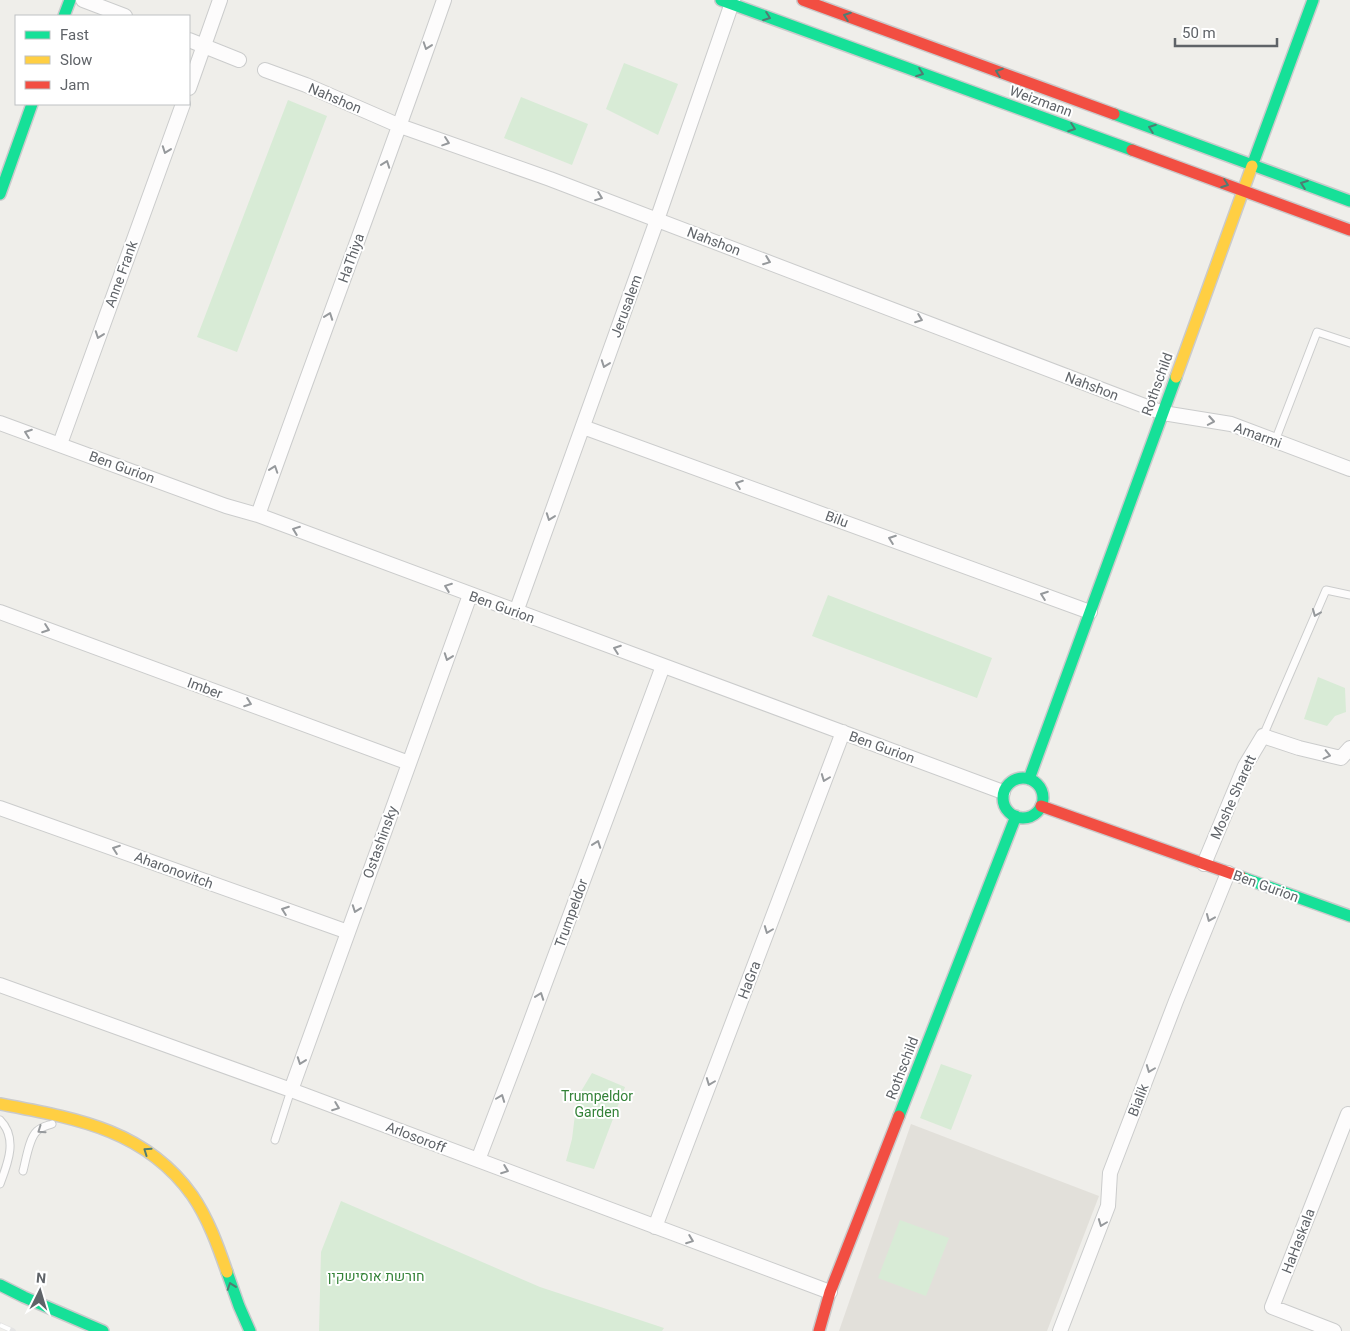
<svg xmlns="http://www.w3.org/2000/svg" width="1350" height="1331" font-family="Roboto,Heebo,sans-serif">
<rect width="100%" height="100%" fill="#efeeea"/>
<path fill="#e2e0da" d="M911,1124l188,72 -52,135h-208z"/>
<path fill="#d8ebd6" d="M624,63l54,21 -20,51 -52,-26z
M521,97l67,27 -16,41 -68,-27z
M288,100l39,16 -90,236 -40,-15z
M828,595l164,63 -15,40 -165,-62z
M1318,677l27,11 1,24 -11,4 -8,10 -23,-7z
M941,1064l31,11 -21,55 -31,-12z
M592,1073l33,14 -31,82 -28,-8 6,-22 5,-41z
M341,1201l199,86 124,41 -2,3h-343l2,-79z
M900,1220l49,18 -23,58 -48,-18z"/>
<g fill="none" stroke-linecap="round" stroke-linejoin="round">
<g stroke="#cbcccc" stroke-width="9">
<path id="lane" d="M1275,441l42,-109 33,11
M1263,736l63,-146 24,5
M0,1120c18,18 8,43 0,64
M275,1140l16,-50
M23,1171c3,-11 6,-33 14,-40 4,-4 9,-5 15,-7"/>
</g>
<g stroke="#cbcccc" stroke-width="16">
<path id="street" d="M83,0l42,16
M189,40l50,20
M265,70l41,15 94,41 150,53 613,234 68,11 119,45
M189,88l31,-88
M0,423l226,83 32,9 745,277
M583,427l507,185
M60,444l123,-340
M258,515c61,-172 126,-343 186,-515
M0,612l409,151
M516,612l141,-392 76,-220
M0,808l348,124
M1204,864l41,-98 18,-30 36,12 42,10 9,-10
M0,985l291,105 539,202
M291,1090l179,-495
M478,1160l45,-118 140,-376
M655,1227l188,-495
M1060,1331l48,-125 2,-33 66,-172 52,-128
M1334,1331l-62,-24 76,-193"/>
</g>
<g stroke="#cacacb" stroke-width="14">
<path id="fast" d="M721,0l411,150
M64,16l6,-16
M1114,114l236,87
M1252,166l61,-166
M0,194l32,-90
M1003 798a20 20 0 1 1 40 0a20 20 0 1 1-40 0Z
M1029,779l147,-402
M1241,877l109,39
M899,1116l117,-300
M227,1272l12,34 11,25
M0,1285l24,12 79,34"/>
</g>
<g stroke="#cacacb" stroke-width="14">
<path id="slow" d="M1176,377l76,-211
M0,1104c74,14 145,25 192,91 16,23 26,51 35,77"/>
</g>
<g stroke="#cacacb" stroke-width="14">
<path id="jam" d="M803,0l311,114
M1132,150l218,80
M1041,806l200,71
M819,1331l11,-39 69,-176"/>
</g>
<use href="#lane" stroke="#fdfcfc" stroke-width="7"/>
<use href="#street" stroke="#fdfcfc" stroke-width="14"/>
<use href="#fast" stroke="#16e098" stroke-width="11"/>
<use href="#slow" stroke="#ffcf43" stroke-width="11"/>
<use href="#jam" stroke="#f24e42" stroke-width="11"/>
<g stroke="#e4e4e4" stroke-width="5.5">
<path id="rail" d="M0,1325l13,6"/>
</g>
<use href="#rail" stroke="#fff" stroke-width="4" stroke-dasharray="11" stroke-linecap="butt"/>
</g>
<defs><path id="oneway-chevron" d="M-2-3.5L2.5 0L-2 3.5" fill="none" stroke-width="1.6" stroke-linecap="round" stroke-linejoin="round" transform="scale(1.25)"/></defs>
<g stroke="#507c72">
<use href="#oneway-chevron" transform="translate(847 16) rotate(-160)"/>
<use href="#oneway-chevron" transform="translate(767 17) rotate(20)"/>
<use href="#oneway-chevron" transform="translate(999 72) rotate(-160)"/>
<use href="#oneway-chevron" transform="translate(920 73) rotate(20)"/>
<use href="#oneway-chevron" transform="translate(1072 128) rotate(20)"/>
<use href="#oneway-chevron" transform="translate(1152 128) rotate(-160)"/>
<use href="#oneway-chevron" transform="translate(1225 184) rotate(20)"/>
<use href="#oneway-chevron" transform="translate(1304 184) rotate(-160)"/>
<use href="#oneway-chevron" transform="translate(147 1151) rotate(-145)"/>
<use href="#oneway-chevron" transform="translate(231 1286) rotate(-109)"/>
</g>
<g stroke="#96999c">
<use href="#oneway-chevron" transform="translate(427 46) rotate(109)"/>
<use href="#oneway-chevron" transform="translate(446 142) rotate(19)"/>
<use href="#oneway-chevron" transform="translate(166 150) rotate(110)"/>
<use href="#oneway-chevron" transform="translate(386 164) rotate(-70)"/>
<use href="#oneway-chevron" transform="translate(599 197) rotate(21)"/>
<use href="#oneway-chevron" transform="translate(767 261) rotate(21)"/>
<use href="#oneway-chevron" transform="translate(329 316) rotate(-70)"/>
<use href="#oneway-chevron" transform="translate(919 319) rotate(21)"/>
<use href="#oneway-chevron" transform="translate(99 335) rotate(110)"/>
<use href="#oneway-chevron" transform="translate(605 364) rotate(110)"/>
<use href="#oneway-chevron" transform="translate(1211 421) rotate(10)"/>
<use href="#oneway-chevron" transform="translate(28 433) rotate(-160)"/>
<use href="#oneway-chevron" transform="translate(274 469) rotate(-71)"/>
<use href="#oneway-chevron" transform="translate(739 484) rotate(-160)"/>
<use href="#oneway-chevron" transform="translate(550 517) rotate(110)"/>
<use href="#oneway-chevron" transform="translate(296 530) rotate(-159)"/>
<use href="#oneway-chevron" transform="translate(892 539) rotate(-160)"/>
<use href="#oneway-chevron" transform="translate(448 587) rotate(-159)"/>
<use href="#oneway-chevron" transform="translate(1044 595) rotate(-160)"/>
<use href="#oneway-chevron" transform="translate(1316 613) rotate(113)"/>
<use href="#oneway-chevron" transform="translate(46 629) rotate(20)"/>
<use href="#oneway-chevron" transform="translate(617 649) rotate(-160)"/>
<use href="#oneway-chevron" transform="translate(448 657) rotate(110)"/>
<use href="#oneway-chevron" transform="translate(248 703) rotate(20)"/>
<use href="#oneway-chevron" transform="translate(1327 755) rotate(13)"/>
<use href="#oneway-chevron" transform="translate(825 778) rotate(111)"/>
<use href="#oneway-chevron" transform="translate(597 844) rotate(-70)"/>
<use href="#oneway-chevron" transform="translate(116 849) rotate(-160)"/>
<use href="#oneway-chevron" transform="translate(356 909) rotate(110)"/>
<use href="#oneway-chevron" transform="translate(285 910) rotate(-160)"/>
<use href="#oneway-chevron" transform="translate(1210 918) rotate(113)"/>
<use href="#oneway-chevron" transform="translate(768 930) rotate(111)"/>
<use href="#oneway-chevron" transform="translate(540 996) rotate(-70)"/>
<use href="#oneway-chevron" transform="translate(301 1061) rotate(110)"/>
<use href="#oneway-chevron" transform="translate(1150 1069) rotate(111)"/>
<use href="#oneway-chevron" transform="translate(710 1082) rotate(111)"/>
<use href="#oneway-chevron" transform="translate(501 1098) rotate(-69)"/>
<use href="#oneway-chevron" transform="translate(336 1107) rotate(21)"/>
<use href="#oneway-chevron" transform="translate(41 1130) rotate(145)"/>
<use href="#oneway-chevron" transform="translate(505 1170) rotate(21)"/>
<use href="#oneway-chevron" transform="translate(1102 1223) rotate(111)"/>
<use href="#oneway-chevron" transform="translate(690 1240) rotate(21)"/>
</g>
<g text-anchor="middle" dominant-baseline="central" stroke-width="4" stroke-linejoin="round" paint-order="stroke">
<g font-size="14" fill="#5f6368" stroke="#fff">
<text transform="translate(335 98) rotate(23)">Nahshon</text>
<text transform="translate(1041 101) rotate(20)">Weizmann</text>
<text transform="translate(714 241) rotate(21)">Nahshon</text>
<text transform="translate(351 258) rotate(-70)">HaThiya</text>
<text transform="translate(121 274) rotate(-70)">Anne Frank</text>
<text transform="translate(626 306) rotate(-70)">Jerusalem</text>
<text transform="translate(1157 384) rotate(-70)">Rothschild</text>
<text transform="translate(1092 386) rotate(21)">Nahshon</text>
<text transform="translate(1258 435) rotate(20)">Amarmi</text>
<text transform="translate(122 467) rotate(20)">Ben Gurion</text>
<text transform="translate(837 519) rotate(20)">Bilu</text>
<text transform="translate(502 607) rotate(20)">Ben Gurion</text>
<text transform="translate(205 688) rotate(20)">Imber</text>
<text transform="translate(882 747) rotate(20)">Ben Gurion</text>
<text transform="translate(1233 797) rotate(-66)">Moshe Sharett</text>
<text transform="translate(380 842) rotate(-70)">Ostashinsky</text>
<text transform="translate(174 870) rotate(20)">Aharonovitch</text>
<text transform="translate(1266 886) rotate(20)">Ben Gurion</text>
<text transform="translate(571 913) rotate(-70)">Trumpeldor</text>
<text transform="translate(749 980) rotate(-69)">HaGra</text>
<text transform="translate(902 1068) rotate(-69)">Rothschild</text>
<text transform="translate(1138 1100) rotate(-69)">Bialik</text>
<text transform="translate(416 1137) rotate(21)">Arlosoroff</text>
<text transform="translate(1298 1241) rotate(-69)">HaHaskala</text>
</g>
<g font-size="14" fill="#348238" stroke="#fff">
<text x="597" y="1096">Trumpeldor<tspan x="597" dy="16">Garden</tspan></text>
<text x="376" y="1276">חורשת אוסישקין</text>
</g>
</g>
<rect x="15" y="15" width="175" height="90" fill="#ffffff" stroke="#bfc1c3"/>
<rect x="25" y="31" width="25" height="8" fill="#16e098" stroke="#bfc1c3"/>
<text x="60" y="40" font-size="15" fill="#5f6368">Fast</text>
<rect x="25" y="56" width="25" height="8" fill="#ffcf43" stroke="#bfc1c3"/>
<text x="60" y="65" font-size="15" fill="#5f6368">Slow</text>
<rect x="25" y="81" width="25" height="8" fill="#f24e42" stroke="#bfc1c3"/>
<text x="60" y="90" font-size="15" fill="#5f6368">Jam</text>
<g transform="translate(40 1291) rotate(5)" stroke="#ffffff" stroke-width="4" paint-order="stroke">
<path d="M0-4L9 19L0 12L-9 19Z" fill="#5f6368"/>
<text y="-8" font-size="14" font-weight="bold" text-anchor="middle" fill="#5f6368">N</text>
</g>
<path d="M1175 38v8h102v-8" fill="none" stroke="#5f6368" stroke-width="2.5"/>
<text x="1182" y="38" font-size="15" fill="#5f6368" stroke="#ffffff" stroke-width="4" paint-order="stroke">50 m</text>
</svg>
